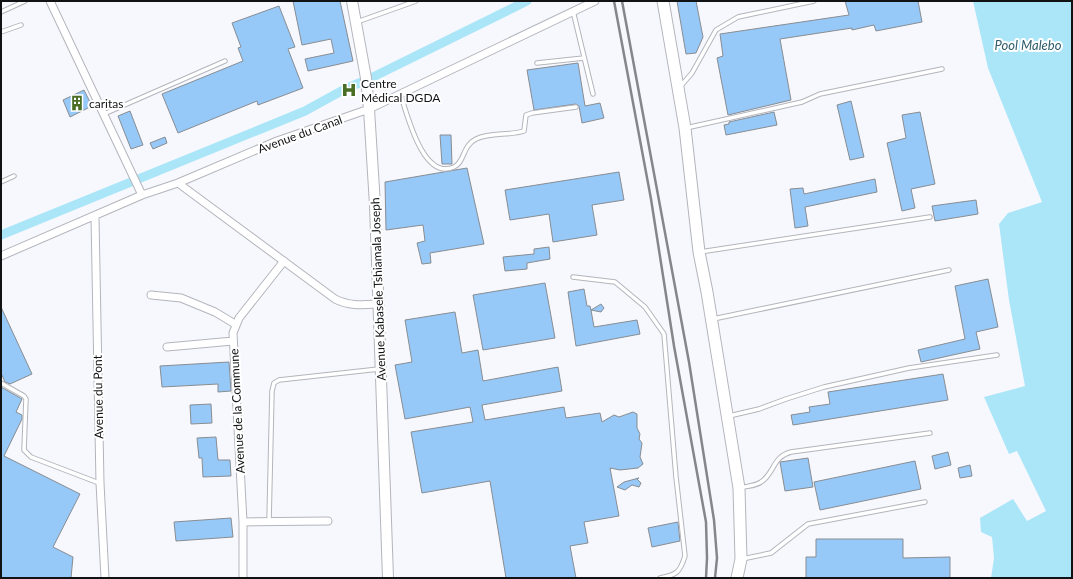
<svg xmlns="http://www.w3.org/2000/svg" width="1073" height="579" font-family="Lato,sans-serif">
<rect width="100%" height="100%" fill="#f7f8fe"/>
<path fill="#aae6f8" d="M973,1h99v577h-81l3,-20 -2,-21 -11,-5 -1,-14 33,-19 14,22 19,-10 -29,-60 -8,3 -25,-57 41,-11 -16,-86 -10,-76 9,-11 34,-11 -54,-134z"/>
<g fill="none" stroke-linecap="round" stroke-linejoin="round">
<path stroke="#aae6f8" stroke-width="9" d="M1,235l304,-124 40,-22 26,-11 156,-77"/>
</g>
<path fill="#96c8f8" stroke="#888d92" d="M293,1h47l13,60 -45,10 -3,-12 29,-6 -3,-14 -29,6z
M677,1h19l7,36 -7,16 -10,1z
M845,1h73l4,21 -46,9 -2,-6 -22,5v-2l-72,11 11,61 -63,15 -11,-57 6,-2 -3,-22 129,-19z
M279,6l16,41 -7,2 15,39 -45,17 -1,-4 -79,32 -16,-39 81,-33 -5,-13 3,-1 -9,-24z
M578,63l7,43 15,-3 4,15 -22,5 -3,-17 -3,-2 -42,6 -7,-40z
M84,90l8,16 -22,11 -7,-17z
M851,101l13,56 -14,3 -13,-55z
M130,111l13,34 -12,4 -13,-33z
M774,112l3,13 -51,10 -2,-10 5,-1v-2z
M920,112l15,72 -24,5 4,19 -13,3 -15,-68 19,-5 -4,-23z
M440,135h11l1,29h-10z
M165,137l2,6 -14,6 -3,-6z
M467,168l17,76 -54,9 1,10 -9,1 -5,-21 8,-2 -2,-16 -37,5 -1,-48z
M619,172l5,28 -32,5 5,30 -44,7 -4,-28 -39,6 -5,-30z
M875,179l2,13 -72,15 3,19 -13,2 -5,-39 13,-1 1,6z
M976,200l2,14 -43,7 -3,-15z
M549,247l1,12 -23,4v6l-22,2 -2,-14 31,-3v-5z
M988,279l10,48 -22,5 4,17 -59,13 -3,-12 47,-11 -10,-53z
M545,283l10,55 -72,12 -10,-55z
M584,289l3,17h3l1,4 10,-6 3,4 -3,4 -10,-2 3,17 43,-7 3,14 -64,12 -8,-54z
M1,307l31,67 -22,10 -5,-2 -4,-9z
M455,312l7,41 16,-3 5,31 75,-14 4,24 -80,14 3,15 79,-13 2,11 34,-5 2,9 12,-7 5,2 14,-5 4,2v14l3,6 -1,5 3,4 -2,14 3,7 -5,4 -18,2 -10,-2 9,48 -35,6 4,21 -18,3 6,32h-70l-16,-97 -68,12 -11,-61 62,-10 -3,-15 -65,12 -10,-54 17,-3 -7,-42z
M229,362l2,29 -13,1v-8l-56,3 -2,-21z
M943,374l5,26 -155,25 -2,-10 19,-3 -1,-5 21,-3 -2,-12z
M1,387l21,12 -6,13 6,3v4l-18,37 76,38 -27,53 20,10 -2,21h-70z
M211,404l1,19 -21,1 -1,-19z
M216,437l2,23h12l1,16 -28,1 -1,-19h-3l-2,-20z
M948,452l3,13 -16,4 -3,-13z
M808,458l5,29 -28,4 -5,-29z
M915,461l6,28 -101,21 -6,-28z
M970,465l2,11 -12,2 -2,-10z
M639,478l-2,1 4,4 -2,4 -7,-2 -7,5 -8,-3 7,-5z
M231,518l2,19 -57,4 -2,-19z
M678,522l2,19 -28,6 -4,-19z
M816,539h87v19l47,-1v21h-144v-21h10z"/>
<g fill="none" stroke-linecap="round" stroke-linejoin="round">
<g stroke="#b4b5bc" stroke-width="5.5">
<path id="lane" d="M573,11l20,83
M1,12l24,-11
M357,22l59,-21
M1,32l20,-7
M537,63l47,-5
M680,87l12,-14 24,-43 22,-13 76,-16
M401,96c6,18 22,85 53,71 11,-5 8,-21 22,-28 15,-7 32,-3 48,-8l2,-16 6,-2 44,-6
M104,114l121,-53
M686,128l116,-26 18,-8 122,-25
M1,182l13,-6
M700,252l230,-35
M573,277l42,5 30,25 19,27 12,143 9,79c-5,16 -8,19 -25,22
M713,319l236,-49
M1,383l23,13 2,3 -2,51 7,7 68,26
M729,416l30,-7 27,-10 38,-12 85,-19 88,-13
M740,488c6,-2 16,-2 21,-6 14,-9 11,-25 30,-30l139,-19
M269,522l3,-131 2,-8 5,-3 100,-11
M742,559l29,-6 37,-29 117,-22"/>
</g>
<g stroke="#b4b5bc" stroke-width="9">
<path id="street" d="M50,1l92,194
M178,183l157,116c14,7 26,6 42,5
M95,217l5,266 5,95
M1,256l141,-61 36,-12 99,-42 92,-32 226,-108
M151,295l30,3 34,14 20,12
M167,347l66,-6
M243,522l85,-1
M243,578v-56l-10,-189 6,-15 45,-57"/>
</g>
<g stroke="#b4b5bc" stroke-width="12">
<path id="secondary" d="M352,1l14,77 3,31 6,96 13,373"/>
</g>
<g stroke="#b4b5bc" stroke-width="13">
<path id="primary" d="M663,1l22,127 14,124 8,40 32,196 2,71 -4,19"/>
</g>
<use href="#lane" stroke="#fff" stroke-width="3.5"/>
<use href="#street" stroke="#fff" stroke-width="7"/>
<use href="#secondary" stroke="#fff" stroke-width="10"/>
<use href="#primary" stroke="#fff" stroke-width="11"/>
<path stroke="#85868a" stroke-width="2.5" d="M614,1l37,198 23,147 32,176 1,36 -1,20
M622,1l67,361 25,158 3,38 -2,20"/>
</g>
<defs>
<g id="hospital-bare" transform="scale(1.2)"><path d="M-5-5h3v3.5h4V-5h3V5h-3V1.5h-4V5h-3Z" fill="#4a6d26" stroke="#fff" stroke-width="2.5" paint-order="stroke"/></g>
<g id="building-bare" transform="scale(1.2)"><path d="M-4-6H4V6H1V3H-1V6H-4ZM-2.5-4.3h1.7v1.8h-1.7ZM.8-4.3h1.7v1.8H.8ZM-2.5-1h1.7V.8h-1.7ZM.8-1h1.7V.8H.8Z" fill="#4a6d26" stroke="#fff" stroke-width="2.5" paint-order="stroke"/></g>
</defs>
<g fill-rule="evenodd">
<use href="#hospital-bare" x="349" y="90"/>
<use href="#building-bare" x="77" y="103"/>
</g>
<g text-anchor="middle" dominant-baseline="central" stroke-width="4" stroke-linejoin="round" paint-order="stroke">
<g font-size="12" fill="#111214" stroke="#fff" text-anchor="start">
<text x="361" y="83">Centre<tspan x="361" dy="14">Médical DGDA</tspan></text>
<text x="89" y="103">caritas</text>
</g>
<g font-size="12" fill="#111214" stroke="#fff">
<text transform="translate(300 134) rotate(-20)">Avenue du Canal</text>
<text transform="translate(378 289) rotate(-92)">Avenue Kabasele Tshiamala Joseph</text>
<text transform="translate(98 397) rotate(-91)">Avenue du Pont</text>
<text transform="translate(237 411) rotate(-93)">Avenue de la Commune</text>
</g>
<g font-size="13" font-style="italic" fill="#2f5d6b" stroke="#fff">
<text x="1028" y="45">Pool Malebo</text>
</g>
</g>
<rect width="1073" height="579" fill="none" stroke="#111214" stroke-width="4"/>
</svg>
